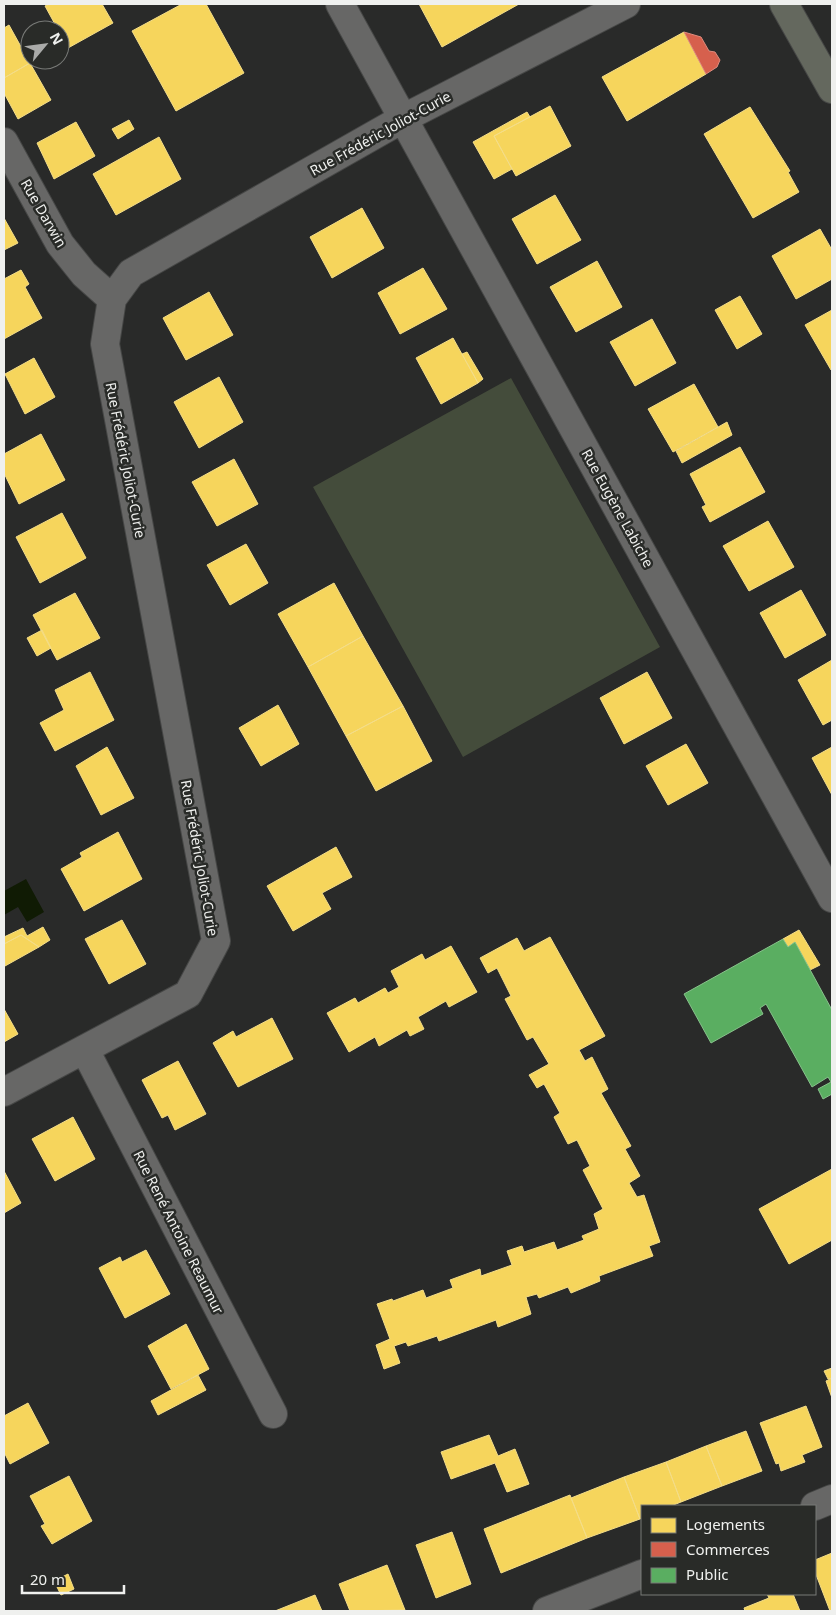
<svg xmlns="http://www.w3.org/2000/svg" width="836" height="1615" font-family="'Noto Sans',sans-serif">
<rect width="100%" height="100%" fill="#292a29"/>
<path fill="#444c3b" d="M511,378l149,269 -197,110 -150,-270z"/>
<path fill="#101b04" d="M26,879l18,33 -17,10 -9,-15 -14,8v-24z"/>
<path fill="#f6d55c" stroke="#f4dd88" d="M49,4h53l11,19 -45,25 -23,-42z
M182,4h24l38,69 -68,38 -44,-80z
M419,4h100l-77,43z
M9,25l21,38 -26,15v-50z
M684,32l22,42 -79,47 -25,-44z
M30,63l21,37 -33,19 -14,-26v-15z
M550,106l21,40 -55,30 -22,-40z
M750,107l40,64 -2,1 11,20 -46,26 -49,-84z
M527,112l3,5 -36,19 18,33 -18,10 -21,-37z
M129,120l5,9 -16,10 -6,-10z
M76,122l19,34 -41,23 -17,-36z
M159,137l22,42 -65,36 -23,-41z
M555,195l26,45 -44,24 -25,-45z
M362,208l22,40 -52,30 -22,-41z
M4,218l14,25 -14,7z
M820,229l12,21v29l-36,20 -24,-43z
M597,261l25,46 -46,25 -26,-45z
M423,268l24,41 -47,25 -22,-41z
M21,270l8,14 -4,3 17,31 -38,21v-60z
M209,292l24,43 -47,25 -23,-42z
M740,296l22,38 -25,15 -22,-39z
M832,310v59l-1,1 -26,-45z
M652,319l24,44 -41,23 -25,-44z
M453,338l25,45 -37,21 -25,-46z
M467,352l16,27 -5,4 -16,-29z
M34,358l21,39 -30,17 -20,-40z
M219,377l24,45 -44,26 -25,-46z
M694,384l24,43 -45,25 -25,-43z
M727,422l5,13 -50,28 -6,-12z
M41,434l24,46 -46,24 -15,-31v-19z
M740,447l25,45 -55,30 -8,-15 4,-2 -16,-31z
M234,459l24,45 -41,22 -25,-44z
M62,513l24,45 -46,25 -24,-46z
M768,521l26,46 -45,24 -26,-45z
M246,544l22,39 -38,22 -23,-40z
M334,583l29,53 -55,31 -30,-53z
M801,590l25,45 -41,23 -25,-45z
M75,593l25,45 -43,22 -24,-45z
M42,630l9,18 -14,8 -10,-18z
M363,636l40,70 -57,30 -38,-69z
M832,660v60l-9,5 -25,-45z
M90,672l24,48 -59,31 -15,-28 24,-13 -9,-20z
M647,672l25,46 -48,26 -24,-46z
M278,705l21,39 -38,22 -22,-38z
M403,706l29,55 -56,30 -30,-55z
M686,744l22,39 -40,22 -22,-39z
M107,747l27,51 -33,17 -25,-49z
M832,747v48l-20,-37z
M118,832l24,47 -58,32 -23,-42 21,-12 -2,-4z
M336,847l16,30 -30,16 9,16 -38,22 -26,-45z
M122,920l24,44 -37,20 -24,-45z
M43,927l7,13 -11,7 -18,-12 -17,9v-7l19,-9 4,8z
M799,930l21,35 -10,5 -15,-28 -7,5 -5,-8z
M21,935l18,12 -34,19 -1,-22z
M550,937l55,99 -26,14 6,11 7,-4 16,32 -7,4 30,53 -6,3 15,27 -11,7 8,14 7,-2 16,47 -11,4 4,10 -54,20 1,5 -29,12 -3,-6 -29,11 -2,-4 -11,3 5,17 -33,13 -2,-7 -57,21 -2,-5 -29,10 -2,-4 -12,4 6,17 -16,6 -8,-24 14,-6 -13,-35 15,-5 1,2 30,-11 3,8 27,-10 -3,-8 30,-11 1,7 31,-11 -5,-14 15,-5 2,6 30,-10 3,8 27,-10 -2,-4 17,-7 -5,-15 9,-5 -20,-39 7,-4 -13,-26 -9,4 -14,-27 6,-4 -16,-29 -7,4 -8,-13 20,-11 -16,-27 -6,3 -22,-41 6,-3 -14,-28 -9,5 -8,-15 37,-20 7,13z
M451,946l26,46 -28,15 -3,-6 -28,16 6,12 -14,7 -3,-6 -28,16 -4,-9 -26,15 -22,-39 28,-15 3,5 27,-15 3,5 11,-6 -8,-16 31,-17 3,6z
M4,1009l14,25 -14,8z
M272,1018l21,41 -55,28 -25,-44 20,-12 3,6z
M178,1061l28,53 -31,16 -7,-15 -6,3 -20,-38z
M73,1117l22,42 -40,22 -23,-42z
M832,1169v71l-43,24 -30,-55z
M4,1171l17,32 -17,10z
M146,1250l24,44 -45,24 -26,-50 21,-11 2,5z
M186,1324l23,45 -38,20 -23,-43z
M832,1368v10l-4,1 -4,-8z
M198,1375l8,15 -48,25 -7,-14z
M832,1378v20l-6,-17z
M28,1403l21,40 -39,21 -6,-12v-36z
M806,1406l16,41 -20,8 3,7 -24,9 -2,-8 -3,1 -16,-41z
M746,1431l16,40 -40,15 -16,-40z
M489,1435l9,21 17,-7 14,35 -22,8 -12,-29 -44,16 -10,-27z
M706,1446l16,40 -41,16 -15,-40z
M666,1462l15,40 -10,4h-29v12l-2,1 -16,-42z
M69,1476l23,45 -40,23 -11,-18 4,-2 -15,-28z
M624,1477l16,42 -53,19 -16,-40z
M570,1495l17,43 -86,35 -17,-44z
M452,1532l19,52 -35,14 -20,-53z
M832,1553v58h-2l-15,-39v-12z
M387,1565l18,45 -55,1 -11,-27z
M68,1574l6,15 -13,6 -7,-14z
M767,1594h26l7,17h-55l-1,-3 25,-10z
M315,1595l7,16h-47z"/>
<path fill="#d6604d" stroke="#de8b7d" d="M684,32l17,5 8,14 6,1 5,8 -3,7 -11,7z"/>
<path fill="#5aae61" stroke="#87c28b" d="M783,939l5,8 7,-5 37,68v84l-9,5 -5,-10 13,-7 -3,-5 -16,10 -46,-83 -6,4 3,6 -52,29 -27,-49z"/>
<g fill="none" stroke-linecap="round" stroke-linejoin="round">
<g stroke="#464746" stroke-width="30">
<path id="minor" d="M340,4l492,894
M4,142l56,102 24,30 28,25
M85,1050l188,364
M4,1092l184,-98 28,-53 -111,-597 7,-45 19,-26 273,-155 222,-114
M815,1506l17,-7
M547,1611l95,-37"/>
</g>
<g stroke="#464746" stroke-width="30">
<path id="major" d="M784,4l48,85"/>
</g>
<use href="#minor" stroke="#676766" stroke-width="28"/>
<use href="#major" stroke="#64685e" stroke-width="28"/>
</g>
<g text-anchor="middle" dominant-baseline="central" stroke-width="5" stroke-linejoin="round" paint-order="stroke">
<g font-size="14" fill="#eff0ee" stroke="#292b28">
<text transform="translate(380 133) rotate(-29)">Rue Frédéric Joliot-Curie</text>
<text transform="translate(44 213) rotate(60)">Rue Darwin</text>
<text transform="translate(126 460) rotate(79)">Rue Frédéric Joliot-Curie</text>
<text transform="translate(618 508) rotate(61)">Rue Eugène Labiche</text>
<text transform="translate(200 858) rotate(80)">Rue Frédéric Joliot-Curie</text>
<text transform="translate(179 1232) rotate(63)">Rue René Antoine Reaumur</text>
</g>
</g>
<rect width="836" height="1615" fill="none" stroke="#eff0ee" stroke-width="10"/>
<rect x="641" y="1505" width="175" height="90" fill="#292b28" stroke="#787a77"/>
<rect x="651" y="1518" width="25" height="15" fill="#f6d55c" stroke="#787a77"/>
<text x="686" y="1530" font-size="15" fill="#eff0ee">Logements</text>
<rect x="651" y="1542" width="25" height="15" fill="#d6604d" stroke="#787a77"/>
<text x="686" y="1555" font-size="15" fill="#eff0ee">Commerces</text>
<rect x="651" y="1568" width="25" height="15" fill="#5aae61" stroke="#787a77"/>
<text x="686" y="1580" font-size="15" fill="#eff0ee">Public</text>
<g transform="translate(45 45) rotate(61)"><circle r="24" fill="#292b28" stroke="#787a77"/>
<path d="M0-4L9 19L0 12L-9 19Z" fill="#aaaba9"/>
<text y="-8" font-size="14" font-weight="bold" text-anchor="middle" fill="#eff0ee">N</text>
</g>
<path d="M22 1585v8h102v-8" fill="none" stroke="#eff0ee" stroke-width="2.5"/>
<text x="30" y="1585" font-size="15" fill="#eff0ee" stroke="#292b28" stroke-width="4" paint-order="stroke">20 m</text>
</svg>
